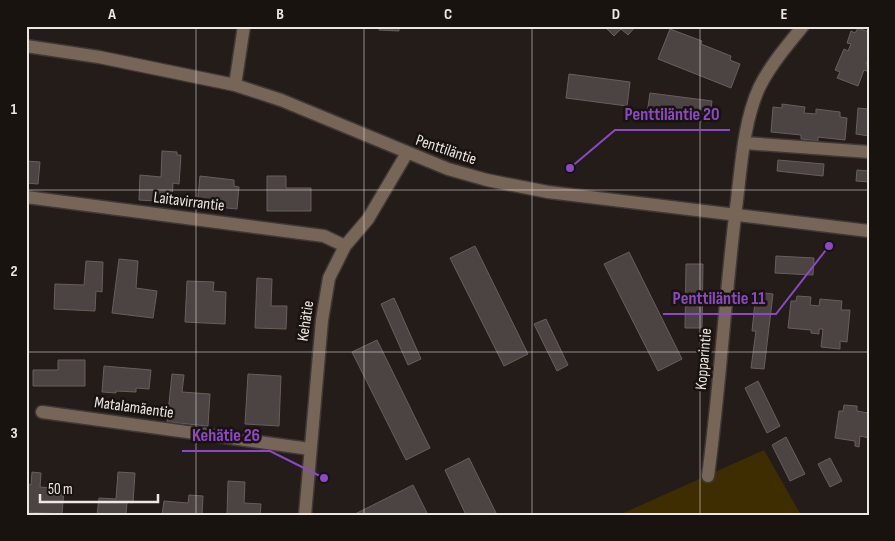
<svg xmlns="http://www.w3.org/2000/svg" width="895" height="541" font-family="'Sofia Sans Condensed',sans-serif">
<rect width="100%" height="100%" fill="#231c19"/>
<path fill="#3f2d02" d="M764,450l37,65h-182z"/>
<path fill="#4c4343" stroke="#685e5e" d="M380,26h19v5l-20,-1z
M604,26h32l-8,9 -7,-6 -7,7z
M858,28l11,4v26l-3,6 3,1v7l-5,-2 -6,16 -21,-8 3,-6 -5,-2 9,-21 4,2 3,-7 -4,-1 4,-12 4,2z
M670,29l32,12 -1,3 30,12 -1,4 10,4 -9,24 -73,-29z
M569,74l61,8 -3,24 -61,-8z
M650,93l62,8 -3,21 -62,-8z
M782,104l23,3 -1,6 12,1v-5l24,3v5l7,1 -2,22 -27,-3v4l-17,-2v-4l-30,-3 2,-25 9,1z
M868,104l1,32 -13,-2 2,-26 10,1z
M26,151l2,1 -1,9 13,1 -2,22 -12,-1z
M162,151l15,1v3h4l-2,29 -6,-1 -1,19 -33,-2 1,-25 21,2z
M778,160l46,4 -1,12 -46,-5z
M857,170l12,1v11l-13,-1z
M200,176l34,4v6l5,1 -2,22 -40,-4z
M267,176h19v12h25v23h-44z
M475,246l53,108 -24,12 -54,-108z
M629,252l53,107 -24,12 -54,-107z
M776,256l38,2 -1,17 -38,-2z
M119,259l19,2 -2,27 21,3 -4,27 -41,-5z
M86,261l17,1 -1,30 -6,-1 -1,20 -41,-2 1,-25 29,1z
M686,264h17l-1,64h-17z
M257,278l15,1 -1,27h16l-1,23 -31,-1z
M187,281l27,1 -1,9 13,1 -1,32 -40,-2z
M756,292l17,2 -9,75 -13,-1 5,-37h-4z
M797,296l14,1 -1,8 9,1 1,-7 22,2 -1,9h9l-3,32 -7,-1v8l-19,-2 2,-18h-4v5l-8,-1v-3l-23,-2 3,-27h5z
M394,298l27,61 -13,6 -27,-61z
M546,319l22,46 -11,6 -23,-47z
M377,340l53,108 -24,12 -54,-108z
M58,360h27v26h-52v-16h25z
M104,366l47,4 -2,19 -13,-1v4l-20,-1v2l-14,-1z
M172,374l12,1 -2,17 28,2 -2,32 -41,-4z
M248,374l33,2 -2,50 -34,-2z
M758,381l22,45 -13,7 -22,-45z
M844,405l13,1v5l11,2 1,-8v33l-9,-2 -1,11 -4,-1v-5l-20,-3 4,-27h4z
M786,437l19,37 -15,7 -18,-36z
M469,458l28,57h-31l-21,-45z
M830,458l12,23 -12,6 -12,-23z
M32,472l9,1 -1,14 24,2 -2,25 -36,-2v-28l5,1z
M118,472l17,1 -2,30 -6,-1 -1,13h-29l2,-17 17,1z
M228,481l17,1 -1,21 17,1 -1,11h-33z
M413,485l15,30h-75z
M189,495l14,1 -1,19h-40l2,-14 24,2z"/>
<g fill="none" stroke-linecap="round" stroke-linejoin="round">
<g stroke="#3f3836" stroke-width="15">
<path id="minor" d="M26,46l73,11 136,28 46,15 167,69 39,11 61,12 321,39
M235,85l9,-59
M745,143l124,9
M26,197l298,39 21,10
M42,412l268,37
M708,476c12,-89 17,-179 28,-268 5,-38 7,-85 23,-120 11,-23 28,-42 44,-62
M305,515l17,-195 7,-42 16,-32 23,-27 39,-66"/>
</g>
<use href="#minor" stroke="#776657" stroke-width="12"/>
</g>
<path fill="none" stroke="#ece7e5" stroke-width="1" stroke-opacity="0.55" d="M196,26v489M364,26v489M532,26v489M700,26v489M26,190h843M26,352h843"/>
<g text-anchor="middle" dominant-baseline="central" stroke-width="5" stroke-linejoin="round" paint-order="stroke">
<g font-size="16" fill="#ece7e5" stroke="#191310">
<text transform="translate(446 150) rotate(19)">Penttiläntie</text>
<text transform="translate(189 202) rotate(7)">Laitavirrantie</text>
<text transform="translate(306 321) rotate(-82)">Kehätie</text>
<text transform="translate(704 359) rotate(-85)">Kopparintie</text>
<text transform="translate(134 408) rotate(8)">Matalamäentie</text>
</g>
</g>
<path fill="none" stroke="#8c48c5" stroke-width="2" d="M570 168L615 130H730M829 246L776 314H663M324 478L270 451H182"/>
<g fill="#8c48c5" stroke="#191310" stroke-width="2">
<circle cx="570" cy="168" r="5"/>
<circle cx="829" cy="246" r="5"/>
<circle cx="324" cy="478" r="5"/>
</g>
<g font-size="18" text-anchor="middle" font-weight="bold" fill="#8c48c5" stroke="#191310" stroke-width="5" stroke-linejoin="round" paint-order="stroke">
<text x="672" y="120">Penttiläntie 20</text>
<text x="719" y="304">Penttiläntie 11</text>
<text x="226" y="441">Kehätie 26</text>
</g>
<rect width="895" height="541" fill="none" stroke="#191310" stroke-width="55"/>
<path d="M40 494v8h118v-8" fill="none" stroke="#ece7e5" stroke-width="2.5"/>
<text x="48" y="494" font-size="15" fill="#ece7e5" stroke="#191310" stroke-width="4" paint-order="stroke">50 m</text>
<rect x="28" y="28" width="840" height="486" fill="none" stroke="#ece7e5" stroke-width="2"/>
<g font-size="16" text-anchor="middle" font-weight="bold" fill="#ece7e5">
<text x="112" y="19">A</text>
<text x="280" y="19">B</text>
<text x="448" y="19">C</text>
<text x="616" y="19">D</text>
<text x="784" y="19">E</text>
<text x="14" y="114">1</text>
<text x="14" y="276">2</text>
<text x="14" y="438">3</text>
</g>
</svg>
